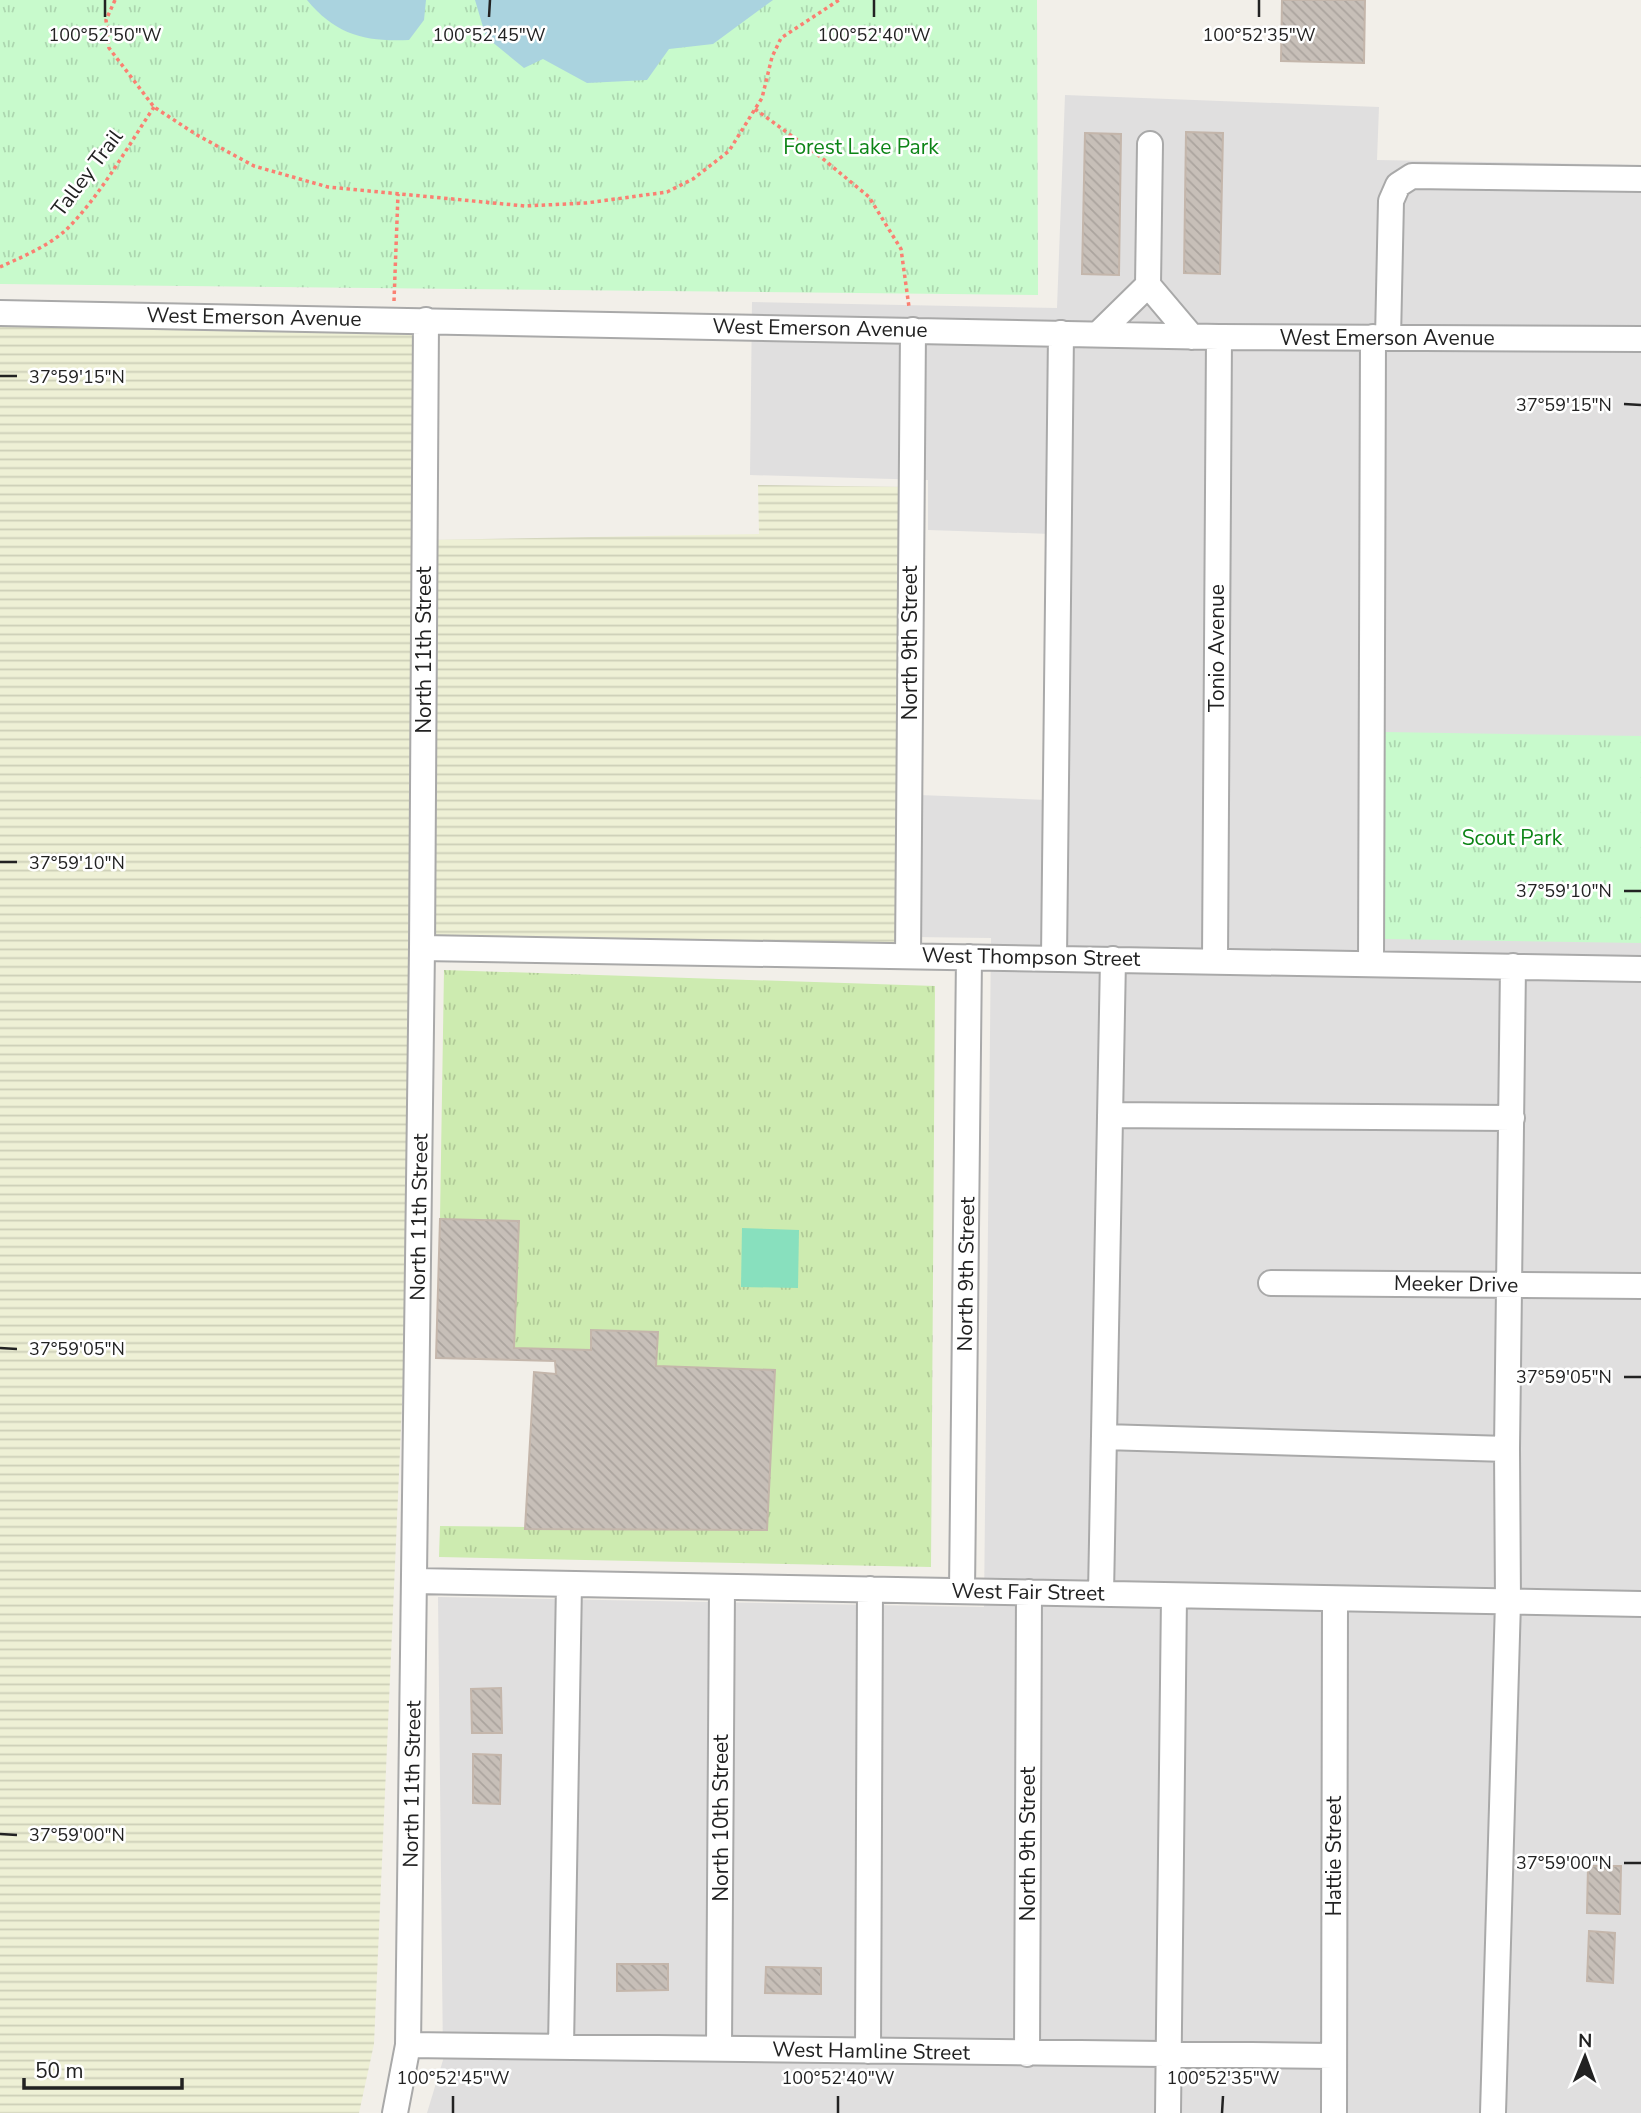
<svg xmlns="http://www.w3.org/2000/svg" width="1641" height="2113" font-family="'Nunito Sans',sans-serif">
<defs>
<pattern id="farmland-rules" width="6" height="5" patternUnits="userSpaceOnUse" patternTransform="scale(1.75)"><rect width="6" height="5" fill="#eef0d5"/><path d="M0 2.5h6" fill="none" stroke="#ccceb7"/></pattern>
<pattern id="grass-tufts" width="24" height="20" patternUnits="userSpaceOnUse" patternTransform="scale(1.75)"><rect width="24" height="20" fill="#cdebb0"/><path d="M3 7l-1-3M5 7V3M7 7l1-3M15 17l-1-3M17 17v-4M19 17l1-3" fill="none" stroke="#b0c997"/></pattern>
<pattern id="park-tufts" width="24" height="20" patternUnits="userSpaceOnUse" patternTransform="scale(1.75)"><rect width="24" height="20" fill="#c8facc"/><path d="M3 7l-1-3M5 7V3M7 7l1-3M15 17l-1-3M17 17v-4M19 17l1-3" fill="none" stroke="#acd6af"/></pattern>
<pattern id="building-back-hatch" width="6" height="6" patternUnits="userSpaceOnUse" patternTransform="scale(1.75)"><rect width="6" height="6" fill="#c7bfb8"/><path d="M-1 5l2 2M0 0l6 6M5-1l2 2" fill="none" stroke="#aba49e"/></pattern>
</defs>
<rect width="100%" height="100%" fill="#f2efe9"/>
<path fill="#e0dfdf" d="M1065,95l314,12 -2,53 264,5v1948h-1214l16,-53 -5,-463 546,10 7,-669 -78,-1 6,-142 128,5 4,-266 -123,-4v-50l-178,-5 2,-173 305,6z"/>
<path fill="url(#farmland-rules)" d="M0,313l426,7 -1,220 334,-6 -1,-49 153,2 -3,469 -486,-8 -48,1096 -15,69h-359z"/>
<path fill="url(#grass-tufts)" d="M444,970l491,16 -4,581 -492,-10 1,-31 326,4 9,-160 -119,-4 2,-34 -67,-2v20l-77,-2 5,-127 -79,-2z"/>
<path fill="url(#park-tufts)" d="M0,0h1037l1,295 -1038,-11z
M1385,732l256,4v207l-259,-4z"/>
<path fill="#88e0be" d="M742,1228l57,2 -1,58 -57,-1z"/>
<path fill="#aad3df" d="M307,0h119l-2,20 -15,20c-44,2 -73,-5 -102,-40z
M475,0h298l-60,44 -44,5 -22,31 -60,3 -44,-24 -19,9 -38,-31z"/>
<path fill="url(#building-back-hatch)" stroke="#c4b6ab" stroke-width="2" d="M1282,0h83l-1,63 -83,-2z
M1186,132l37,1 -3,141 -36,-1z
M1085,133l36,1 -2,141 -37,-1z
M440,1219l79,2 -5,127 77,2v-20l67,2 -2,34 119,4 -8,160 -242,-1 9,-157 22,2 -1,-13 -119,-3z
M501,1688l1,45h-30l-1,-44z
M473,1754l28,1 -1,49 -27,-1z
M1588,1866h33l-1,48 -33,-1z
M1589,1931l26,2 -2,50 -26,-2z
M617,1964h51v26l-51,1z
M766,1967l55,1v26l-56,-1z"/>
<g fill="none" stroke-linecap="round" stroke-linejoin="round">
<g stroke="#a9a9a9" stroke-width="28">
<path id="minor" d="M1148,285l44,52
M0,313l1219,24 422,2
M1098,334l50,-49 2,-141
M1388,338l3,-137 7,-16 14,-9 229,3
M422,948l1219,21
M908,956l5,-626
M1054,958l7,-625
M1215,960l4,-623
M1371,963l2,-626
M1110,1115l402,3
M1271,1283l370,3
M1104,1437l403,12
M414,1581l1227,23
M962,1591l7,-634
M1101,1594l12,-635
M408,2045l925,11
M561,2047l8,-463
M719,2048l3,-461
M868,2051l2,-462
M1027,2054l2,-462
M395,2113l13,-68 14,-1097 4,-628
M1168,2113l6,-517
M1334,2113l1,-514
M1493,2113l15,-511 -1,-153 6,-483"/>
</g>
<path stroke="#fa8072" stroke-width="3.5" stroke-dasharray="3.5 3.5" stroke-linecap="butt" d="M115,0l-9,20 3,28 45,59 43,28 57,31 74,21 197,19 61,-3 81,-11 26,-13 36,-28 26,-42 7,-11 10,-41 9,-19 58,-38
M755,109l67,49 47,39 32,52 8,58
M0,267c22,-10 48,-21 66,-37 35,-35 60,-81 88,-123
M394,301l4,-107"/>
<use href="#minor" stroke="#fff" stroke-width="24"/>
</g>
<path fill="none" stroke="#222" stroke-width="2.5" d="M105,17v-17M489,17l1,-17M874,17v-17M1259,17v-17M0,376h17M1624,404l17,1M0,862h17M1624,891h17M0,1348l17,1M1624,1377h17M0,1834l17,1M1624,1863h17M453,2113v-17M838,2113v-17M1222,2113l1,-17"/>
<g text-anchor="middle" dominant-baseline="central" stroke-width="5" stroke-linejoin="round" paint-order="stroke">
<g font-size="21" fill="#0c8416" stroke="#fff">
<text x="861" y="147">Forest Lake Park</text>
<text x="1512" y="838">Scout Park</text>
</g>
<g font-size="21" fill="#222" stroke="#fff">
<text transform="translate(87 173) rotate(-53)">Talley Trail</text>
<text transform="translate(254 317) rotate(1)">West Emerson Avenue</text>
<text transform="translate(820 328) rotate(1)">West Emerson Avenue</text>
<text x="1387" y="338">West Emerson Avenue</text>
<text transform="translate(910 643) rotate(-90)">North 9th Street</text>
<text transform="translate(1217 648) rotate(-90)">Tonio Avenue</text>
<text transform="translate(424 650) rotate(-90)">North 11th Street</text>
<text transform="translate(1031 957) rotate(1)">West Thompson Street</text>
<text transform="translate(419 1217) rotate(-89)">North 11th Street</text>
<text transform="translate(966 1274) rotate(-89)">North 9th Street</text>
<text transform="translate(1456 1284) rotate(1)">Meeker Drive</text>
<text transform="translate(1028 1592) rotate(1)">West Fair Street</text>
<text transform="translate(412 1784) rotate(-89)">North 11th Street</text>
<text transform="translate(721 1818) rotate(-90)">North 10th Street</text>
<text transform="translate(1028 1844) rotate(-90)">North 9th Street</text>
<text transform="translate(1334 1856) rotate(-90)">Hattie Street</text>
<text transform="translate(871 2051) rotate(1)">West Hamline Street</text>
</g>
</g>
<g font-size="18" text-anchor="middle" fill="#222" stroke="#fff" stroke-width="5" stroke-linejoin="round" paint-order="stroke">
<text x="105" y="41">100°52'50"W</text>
<text x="489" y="41">100°52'45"W</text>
<text x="874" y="41">100°52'40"W</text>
<text x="1259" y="41">100°52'35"W</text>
<text x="77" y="383">37°59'15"N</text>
<text x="1564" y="411">37°59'15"N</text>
<text x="77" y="869">37°59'10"N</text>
<text x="1564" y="897">37°59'10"N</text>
<text x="77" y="1355">37°59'05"N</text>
<text x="1564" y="1383">37°59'05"N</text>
<text x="77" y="1841">37°59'00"N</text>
<text x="1564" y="1869">37°59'00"N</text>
<text x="453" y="2084">100°52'45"W</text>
<text x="838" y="2084">100°52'40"W</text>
<text x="1223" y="2084">100°52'35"W</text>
</g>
<g transform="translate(1585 2057) rotate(1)" stroke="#ffffff" stroke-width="5" paint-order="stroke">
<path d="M0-5L12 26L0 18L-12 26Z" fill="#222222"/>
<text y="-10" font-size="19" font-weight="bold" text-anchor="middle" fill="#222222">N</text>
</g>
<path d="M24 2078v10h158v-10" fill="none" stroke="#222222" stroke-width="3.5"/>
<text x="35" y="2078" font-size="21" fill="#222222" stroke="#ffffff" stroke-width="5" paint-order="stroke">50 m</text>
</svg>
